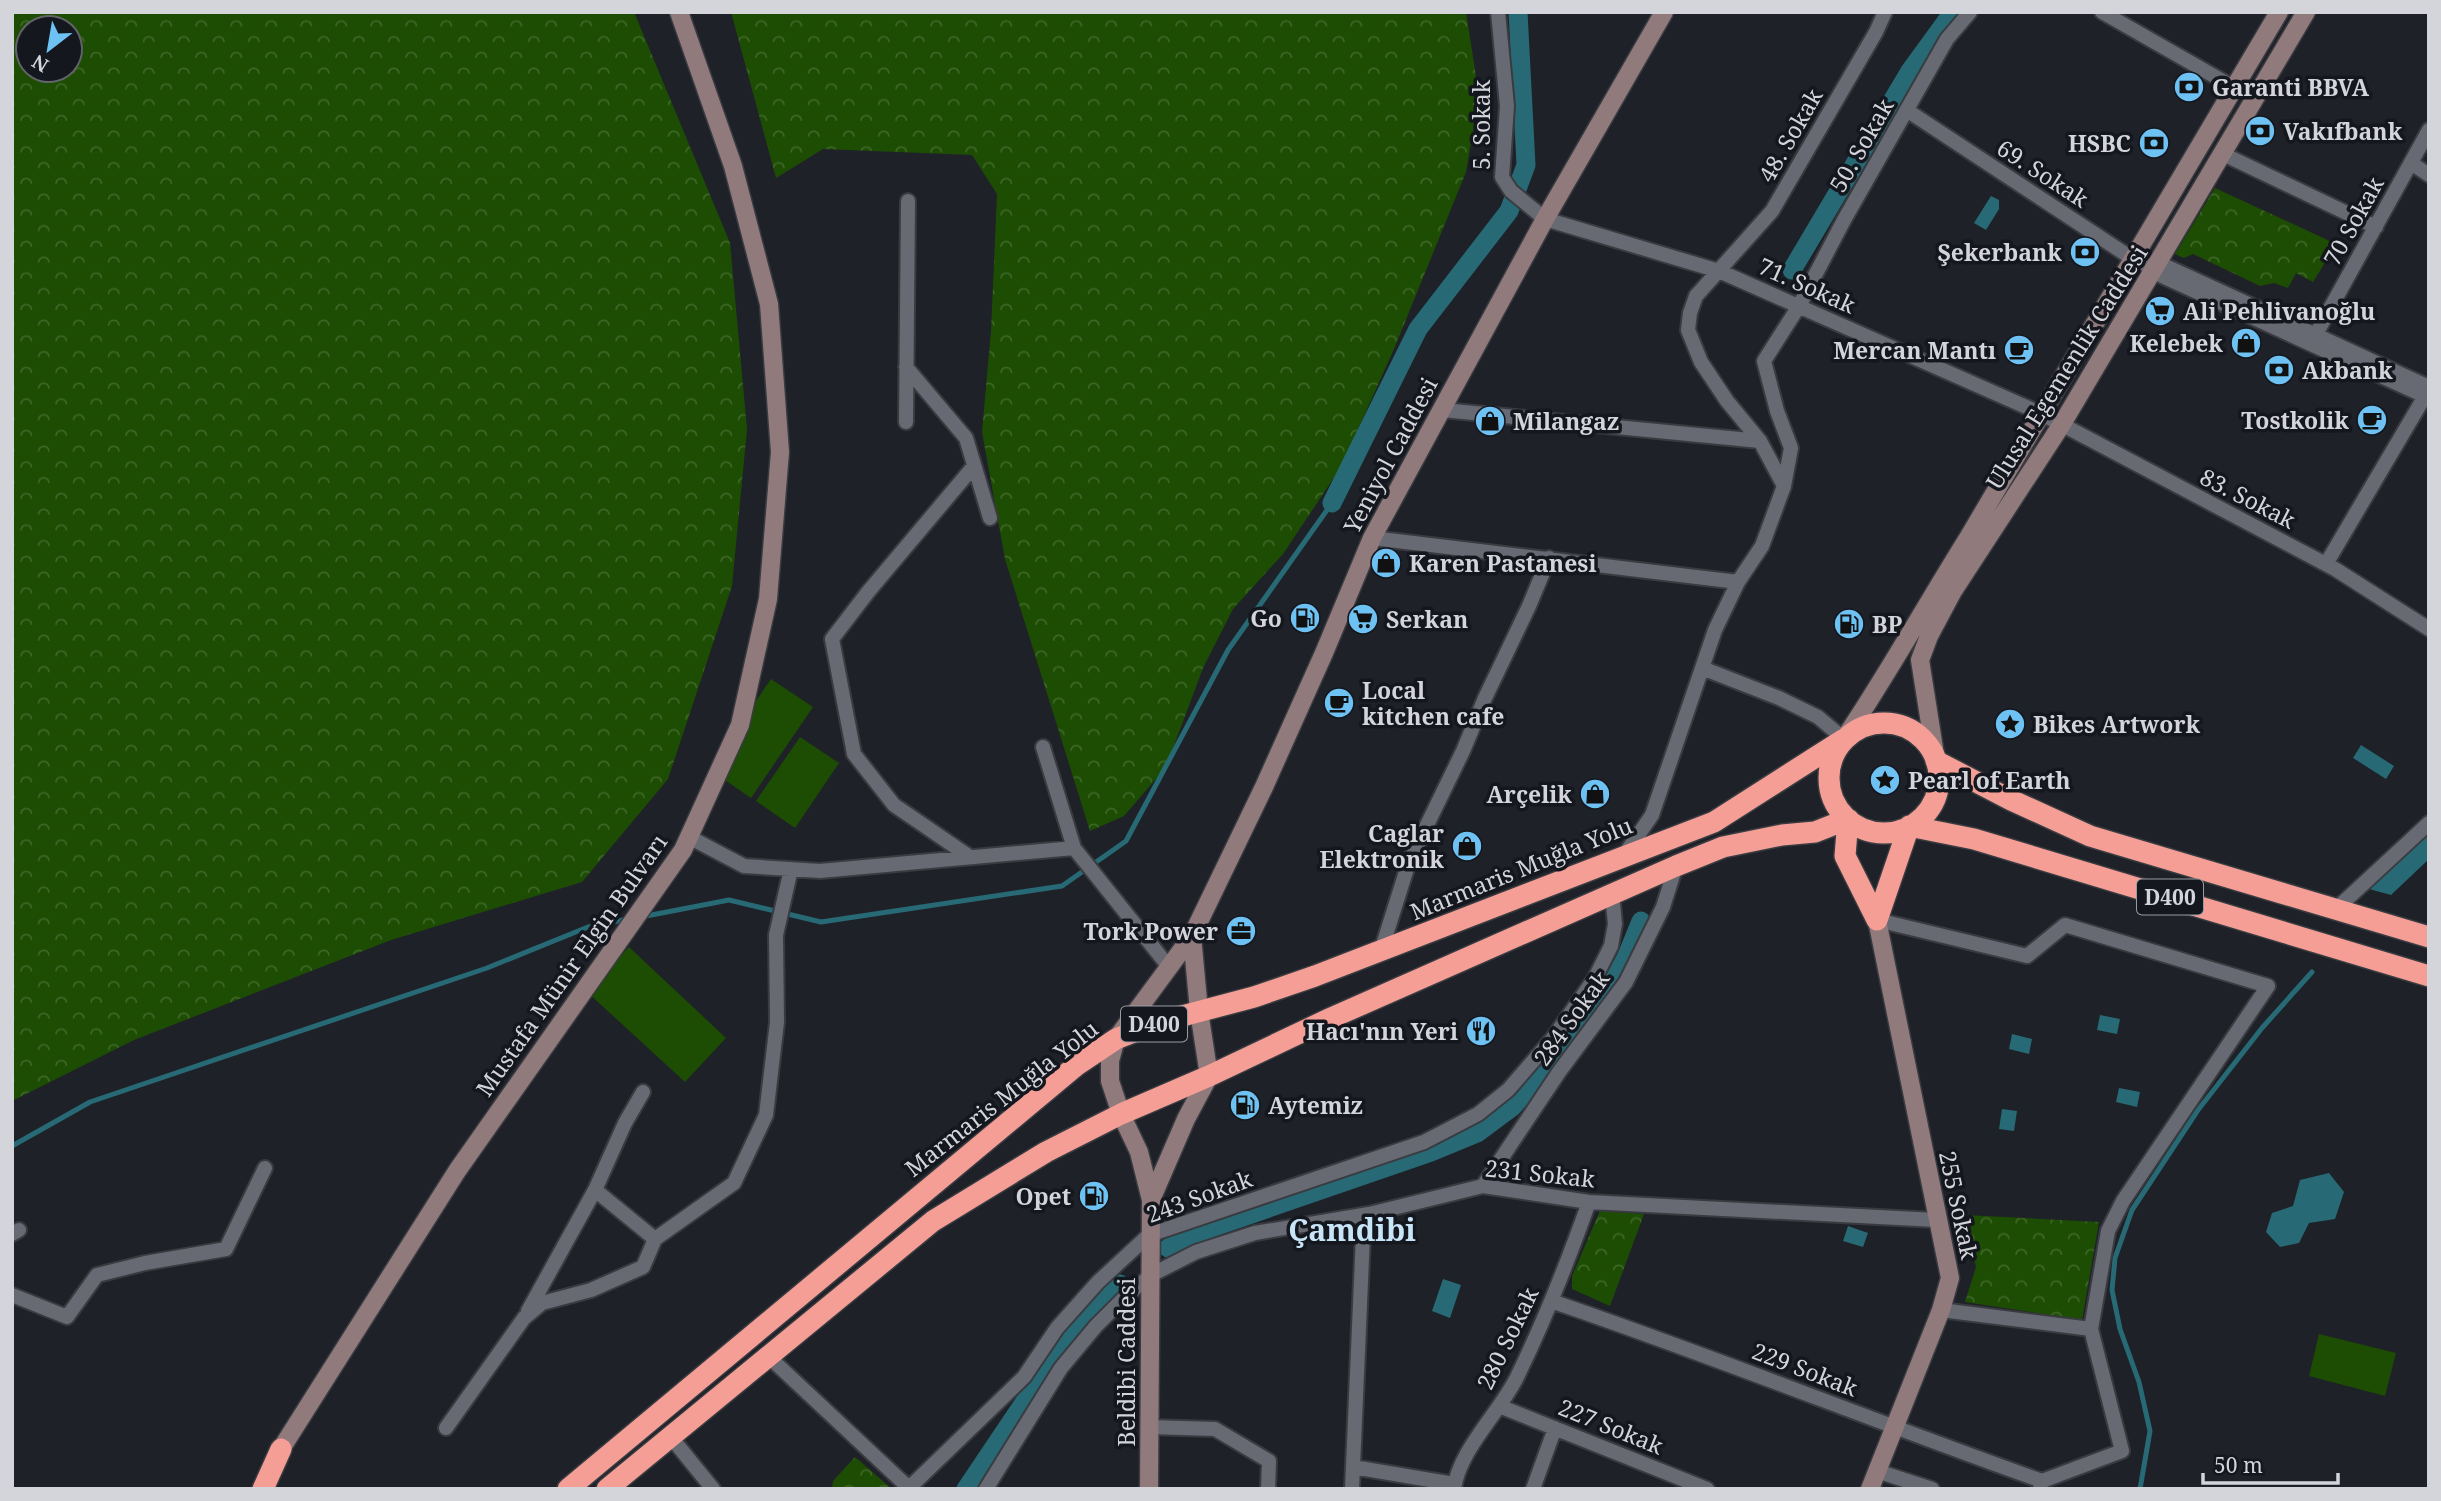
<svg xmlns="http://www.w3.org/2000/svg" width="2441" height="1501" font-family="'Noto Serif',serif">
<defs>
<pattern id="forest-crowns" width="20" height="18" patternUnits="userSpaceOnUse" patternTransform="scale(1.75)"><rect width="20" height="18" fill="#1d4d03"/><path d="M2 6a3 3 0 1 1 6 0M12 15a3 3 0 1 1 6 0" fill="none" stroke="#3d6627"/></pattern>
</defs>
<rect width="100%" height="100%" fill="#1e2127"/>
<path fill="#1d4d03" d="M771,679l42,28 -62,91 -42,-29z
M800,737l39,26 -44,65 -39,-27z
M629,947l97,91 -41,44 -98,-90z
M2319,1334l77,19 -11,43 -76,-20z"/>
<path fill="url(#forest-crowns)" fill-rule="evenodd" d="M12,12h622l96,231 17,186 -15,157 -64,193 -86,103 -191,58 -257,100 -122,61zM70,28v42h-42v-42z
M731,12h735l13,84 -13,76 -72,177 -53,118 -58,87 -50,55 -30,59 -37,99 -42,49 -34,15 -85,-272 -23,-127 9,-101 6,-137 -25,-39 -149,-6 -47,29z
M2215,188l119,55v5l-21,34 -17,-9 -8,15 -14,-5 -14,3 -67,-32 -9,4 -9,-4z
M1600,1211l44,3 -34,92 -38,-17v-13z
M1965,1215l134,7 -17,98 -117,-18 11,-35z
M855,1457l37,32h-60l1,-8z"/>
<path fill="#276a75" d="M1991,196l8,4v9l-13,21 -12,-7z
M2361,745l33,21 -8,13 -33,-21z
M2429,833v26l-38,36 -22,-6z
M2100,1015l20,4 -3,15 -20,-4z
M2012,1034l20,5 -3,15 -20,-5z
M2119,1088l21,4 -3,15 -21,-5z
M2002,1109l15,2 -3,20 -15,-2z
M2329,1173l15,19 -9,27 -26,4 -10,20 -19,4 -14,-15 6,-19 21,-7 7,-26z
M1848,1226l20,7 -5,14 -20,-6z
M1443,1279l18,6 -11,33 -18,-7z"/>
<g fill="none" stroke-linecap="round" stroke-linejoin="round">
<path stroke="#276a75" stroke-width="5" d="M641,917l88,-17 92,22 241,-36 64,-45 102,-191 104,-147
M12,1146l78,-44 397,-134 101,-41 40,-8
M2140,1489l10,-58 -11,-49 -19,-53 -8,-39 3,-32 17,-48 66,-100 64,-82 50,-56"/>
<path stroke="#276a75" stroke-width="19" d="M1792,270l118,-199 43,-59
M1332,503l86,-174 91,-118 17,-46 -8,-153
M1168,1248l37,-18 226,-78 46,-19 35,-26 32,-35 61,-75 21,-39 15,-37
M966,1489l109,-162 19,-20 26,-23"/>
<g stroke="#393b40" stroke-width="18">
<path id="street" d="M1498,12l9,94 -5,71 9,14 34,28 174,52 323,143 293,155 94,60
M2102,12l133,76
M1908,111l225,148 23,10
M2223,154l153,73
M2411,163l18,12
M2159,263l270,124
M2153,272l276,126
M2316,334l113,-204
M906,367l60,71 24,80
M1443,410l317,31
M906,422l2,-221
M1784,486l-24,-45 -33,-40 -26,-39 -13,-32 2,-17 6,-17 76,-85 104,-179 9,-20
M1372,538l366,44
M2326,564l99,-168
M1702,668l77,30 39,19 26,22
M1043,747l31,101 95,119
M689,837l55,29 76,5 254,-23
M1625,854l27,-39 63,-185 23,-48 24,-36 22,-60 7,-38 -14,-37 -13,-50 35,-55 45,-86 103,-181 23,-27
M970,857l-76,-52 -40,-51 -22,-115 36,-47 106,-126
M2335,910l94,-87
M1877,920l150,36 38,-31 203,61 -145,215 -15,30 -17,98 31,122 -80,30 -2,8
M1381,951l28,-89 54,-111 22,-53 44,-92 20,-48
M643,1092l-18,31 -30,67 60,49
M1483,1186l76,-114 67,-90 37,-75 13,-41
M12,1234l7,-4
M12,1295l55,22 30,-42 48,-12 81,-14 39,-81
M1551,1301c165,56 327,122 491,180
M1941,1310l150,19
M528,1311l67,-121
M768,1356l141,132 115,-111 33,-49 41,-46 51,-47 275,-93 54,-28 30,-24 45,-52 42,-60 16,-32 4,-22 -3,-31
M1499,1406l208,83
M1150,1427l65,2 54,32 -1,28
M446,1428l78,-110 18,-15 49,-13 52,-23 12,-28 79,-56 32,-68 11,-93 -1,-87 15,-66
M670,1436l43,53
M1353,1467l101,17
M1877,1471l55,18
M986,1489l75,-121 35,-42 28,-28 27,-23 45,-23 59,-19 114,-19 114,-28 106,16 347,18
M1352,1489l11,-254 6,-21
M1454,1489c5,-39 46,-77 63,-112 28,-57 51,-116 72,-175
M1533,1489l22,-61"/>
</g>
<g stroke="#393b40" stroke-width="21">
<path id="secondary" d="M1844,739c44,-65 82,-134 124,-201l311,-526
M1936,761l-16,-101 9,-24 24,-45 109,-167 244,-412
M1151,1200l35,-81 23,-43 -10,-65 -7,-75
M281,1449l176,-278 226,-321 57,-125 28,-126 12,-147 -11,-148 -36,-138 -54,-154
M1149,1489l2,-289 -12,-48 -18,-38 -11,-33v-20l6,-22 76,-103 72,-149 60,-134 48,-115 173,-319 119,-207
M1870,1489l71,-179 9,-32 -73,-358"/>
</g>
<g stroke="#393b40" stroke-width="24">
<path id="highway" d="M1829 778a55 55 0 1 1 110 0a55 55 0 1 1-110 0Z
M1936,761l75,39 79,36 339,101
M1877,920l32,-94 65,13 455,137
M263,1489l18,-40
M568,1489l509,-424 39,-26 40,-16 98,-26 61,-21 399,-154 130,-83
M607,1489l326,-268 113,-69 75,-38 88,-38 122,-58 345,-152 47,-19 59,-12 33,-3 33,-13 -3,37 32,64"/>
</g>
<use href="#street" stroke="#676a72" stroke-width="14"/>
<use href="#secondary" stroke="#917a7c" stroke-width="18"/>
<use href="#highway" stroke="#f49e95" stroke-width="21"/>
</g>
<defs>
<g id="bank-disc" transform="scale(1.575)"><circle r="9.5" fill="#6ec2f3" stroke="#15171e"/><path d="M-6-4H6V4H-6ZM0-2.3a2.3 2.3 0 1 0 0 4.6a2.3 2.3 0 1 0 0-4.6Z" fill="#111"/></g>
<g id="supermarket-disc" transform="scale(1.575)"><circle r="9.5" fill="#6ec2f3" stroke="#15171e"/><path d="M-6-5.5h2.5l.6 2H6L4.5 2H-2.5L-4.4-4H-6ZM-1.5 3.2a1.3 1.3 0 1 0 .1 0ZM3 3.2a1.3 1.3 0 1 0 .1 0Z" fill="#111"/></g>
<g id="shop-disc" transform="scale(1.575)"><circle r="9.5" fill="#6ec2f3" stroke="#15171e"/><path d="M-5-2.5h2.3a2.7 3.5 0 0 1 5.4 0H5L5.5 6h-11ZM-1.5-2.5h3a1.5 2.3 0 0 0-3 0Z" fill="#111"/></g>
<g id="cafe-disc" transform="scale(1.575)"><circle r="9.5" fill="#6ec2f3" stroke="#15171e"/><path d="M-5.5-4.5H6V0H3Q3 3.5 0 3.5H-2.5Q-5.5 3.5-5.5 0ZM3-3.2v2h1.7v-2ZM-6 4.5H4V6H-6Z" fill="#111"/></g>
<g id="fuel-disc" transform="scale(1.575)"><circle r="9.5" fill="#6ec2f3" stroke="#15171e"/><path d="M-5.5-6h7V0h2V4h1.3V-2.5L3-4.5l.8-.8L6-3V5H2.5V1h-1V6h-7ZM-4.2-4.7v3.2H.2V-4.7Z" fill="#111"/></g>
<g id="sight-disc" transform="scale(1.575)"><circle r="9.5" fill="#6ec2f3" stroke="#15171e"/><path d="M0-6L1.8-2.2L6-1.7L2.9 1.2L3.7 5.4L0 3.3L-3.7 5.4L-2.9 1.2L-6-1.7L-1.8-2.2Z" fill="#111"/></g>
<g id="office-disc" transform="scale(1.575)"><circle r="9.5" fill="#6ec2f3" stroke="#15171e"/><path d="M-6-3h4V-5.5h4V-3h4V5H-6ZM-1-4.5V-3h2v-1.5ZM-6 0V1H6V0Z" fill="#111"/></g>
<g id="restaurant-disc" transform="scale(1.575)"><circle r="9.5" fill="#6ec2f3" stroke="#15171e"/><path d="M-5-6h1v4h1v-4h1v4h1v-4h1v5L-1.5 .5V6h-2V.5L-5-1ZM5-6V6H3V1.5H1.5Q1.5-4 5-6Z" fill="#111"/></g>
</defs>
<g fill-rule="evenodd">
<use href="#bank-disc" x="2189" y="87"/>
<use href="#bank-disc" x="2260" y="131"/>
<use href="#bank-disc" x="2154" y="143"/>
<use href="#bank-disc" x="2085" y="252"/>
<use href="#supermarket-disc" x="2160" y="311"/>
<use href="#shop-disc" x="2246" y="343"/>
<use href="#cafe-disc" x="2019" y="350"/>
<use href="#bank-disc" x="2279" y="370"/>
<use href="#cafe-disc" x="2372" y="420"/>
<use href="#shop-disc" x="1490" y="421"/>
<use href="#shop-disc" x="1386" y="563"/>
<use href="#fuel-disc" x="1305" y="618"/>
<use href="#supermarket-disc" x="1363" y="619"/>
<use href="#fuel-disc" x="1849" y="624"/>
<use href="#cafe-disc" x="1339" y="703"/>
<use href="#sight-disc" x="2010" y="724"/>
<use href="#sight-disc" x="1885" y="780"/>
<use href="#shop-disc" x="1595" y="794"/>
<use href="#shop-disc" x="1467" y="846"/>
<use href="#office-disc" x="1241" y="931"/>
<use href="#restaurant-disc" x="1481" y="1031"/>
<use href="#fuel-disc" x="1245" y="1105"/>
<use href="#fuel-disc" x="1094" y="1196"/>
</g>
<g text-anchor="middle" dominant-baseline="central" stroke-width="7" stroke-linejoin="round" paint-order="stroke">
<g fill="#15171e" stroke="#9b9ca2" stroke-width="2">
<rect x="2137" y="879.5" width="66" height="35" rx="5"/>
<rect x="1121" y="1006.5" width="66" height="35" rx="5"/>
</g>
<g font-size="21" font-weight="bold" fill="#d4d5da">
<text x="2170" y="897">D400</text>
<text x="1154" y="1024">D400</text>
</g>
<g font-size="23" font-weight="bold" fill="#d4d5da" stroke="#15171e" text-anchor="start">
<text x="2212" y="87">Garanti BBVA</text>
<text x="2283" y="131">Vakıfbank</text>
<text x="2131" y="143" text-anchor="end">HSBC</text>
<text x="2062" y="252" text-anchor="end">Şekerbank</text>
<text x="2183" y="311">Ali Pehlivanoğlu</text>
<text x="2223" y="343" text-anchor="end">Kelebek</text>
<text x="1996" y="350" text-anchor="end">Mercan Mantı</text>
<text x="2302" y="370">Akbank</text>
<text x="2349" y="420" text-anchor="end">Tostkolik</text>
<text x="1513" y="421">Milangaz</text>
<text x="1409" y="563">Karen Pastanesi</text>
<text x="1282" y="618" text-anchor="end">Go</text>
<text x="1386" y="619">Serkan</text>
<text x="1872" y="624">BP</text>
<text x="1362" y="690">Local<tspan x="1362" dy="26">kitchen cafe</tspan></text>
<text x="2033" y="724">Bikes Artwork</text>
<text x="1908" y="780">Pearl of Earth</text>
<text x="1572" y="794" text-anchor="end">Arçelik</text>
<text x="1444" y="833" text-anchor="end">Caglar<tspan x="1444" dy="26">Elektronik</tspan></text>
<text x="1218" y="931" text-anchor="end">Tork Power</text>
<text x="1458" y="1031" text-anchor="end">Hacı'nın Yeri</text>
<text x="1268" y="1105">Aytemiz</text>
<text x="1071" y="1196" text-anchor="end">Opet</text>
</g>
<g font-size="23" fill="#d4d5da" stroke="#15171e">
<text transform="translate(1481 125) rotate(-90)">5. Sokak</text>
<text transform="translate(1790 135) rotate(-60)">48. Sokak</text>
<text transform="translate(1861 145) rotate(-60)">50. Sokak</text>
<text transform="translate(2043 173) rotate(33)">69. Sokak</text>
<text transform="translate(2353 221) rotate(-61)">70 Sokak</text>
<text transform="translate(1807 285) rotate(24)">71. Sokak</text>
<text transform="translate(2066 367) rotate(-58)">Ulusal Egemenlik Caddesi</text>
<text transform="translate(1390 455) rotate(-62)">Yeniyol Caddesi</text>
<text transform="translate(2248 498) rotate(27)">83. Sokak</text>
<text transform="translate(1521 868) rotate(-22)">Marmaris Muğla Yolu</text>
<text transform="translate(571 965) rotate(-55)">Mustafa Münir Elgin Bulvarı</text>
<text transform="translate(1571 1018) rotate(-54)">284 Sokak</text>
<text transform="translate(1001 1098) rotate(-38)">Marmaris Muğla Yolu</text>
<text transform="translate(1540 1173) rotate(6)">231 Sokak</text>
<text transform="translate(1199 1196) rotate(-20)">243 Sokak</text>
<text transform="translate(1959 1205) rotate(78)">255 Sokak</text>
<text transform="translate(1507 1338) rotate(-64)">280 Sokak</text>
<text transform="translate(1126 1362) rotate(-90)">Beldibi Caddesi</text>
<text transform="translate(1805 1369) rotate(21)">229 Sokak</text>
<text transform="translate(1611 1426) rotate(22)">227 Sokak</text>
</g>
<g font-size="30" font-weight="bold" fill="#c8e5f8" stroke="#15171e">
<text x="1352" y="1229">Çamdibi</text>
</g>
</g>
<rect width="2441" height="1501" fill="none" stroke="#d4d5da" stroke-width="28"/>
<g transform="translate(49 49) rotate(211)"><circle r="33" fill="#15171e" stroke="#616369" stroke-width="2"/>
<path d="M0-5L12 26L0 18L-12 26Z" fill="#6ec2f3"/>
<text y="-10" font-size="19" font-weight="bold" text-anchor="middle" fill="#d4d5da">N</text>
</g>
<path d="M2203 1473v10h135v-10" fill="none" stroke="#d4d5da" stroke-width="3.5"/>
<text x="2214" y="1473" font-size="21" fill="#d4d5da" stroke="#15171e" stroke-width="5" paint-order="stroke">50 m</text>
</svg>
